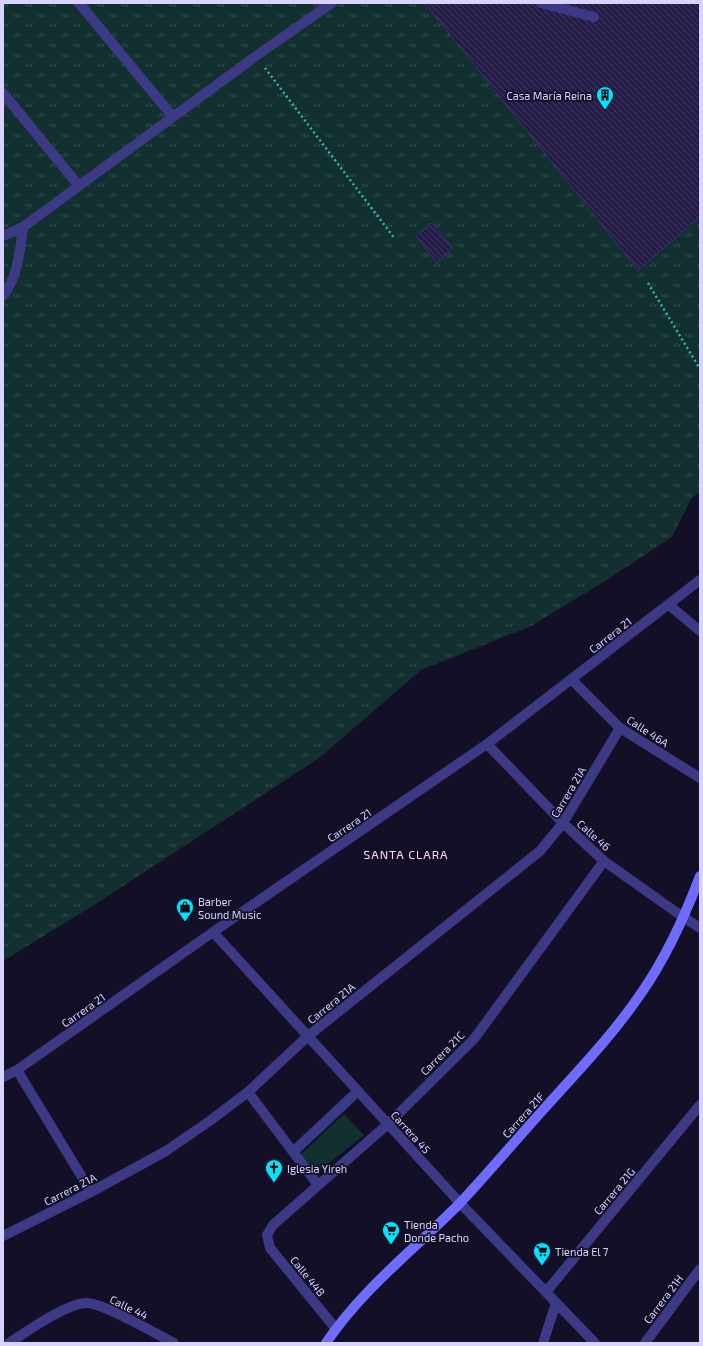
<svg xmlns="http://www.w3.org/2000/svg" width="703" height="1346" font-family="'Exo 2',sans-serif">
<defs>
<pattern id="grass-tufts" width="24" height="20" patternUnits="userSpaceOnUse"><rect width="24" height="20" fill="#12302f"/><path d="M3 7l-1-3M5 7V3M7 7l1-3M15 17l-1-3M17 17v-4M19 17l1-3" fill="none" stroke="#344d4e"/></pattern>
<pattern id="building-back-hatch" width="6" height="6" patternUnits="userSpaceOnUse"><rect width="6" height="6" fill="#241b47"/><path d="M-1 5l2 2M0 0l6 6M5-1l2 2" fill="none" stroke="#433b63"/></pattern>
</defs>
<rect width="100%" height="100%" fill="#130f26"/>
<path fill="url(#grass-tufts)" d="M3,3h697v489l-9,7 -19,38 -70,46 -71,43 -110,44 -102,88 -228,149 -88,54z"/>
<path fill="#12302f" d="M344,1114l20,21 -51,41 -15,-19z"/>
<path fill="url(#building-back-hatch)" stroke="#3b2d73" d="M425,3h275v214l-62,53z
M432,223l20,24 -15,16 -21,-27z"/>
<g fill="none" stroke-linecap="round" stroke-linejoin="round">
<path stroke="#2fb8b0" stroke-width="2.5" stroke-dasharray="2 3" stroke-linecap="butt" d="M265,68l130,171
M648,283l52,86"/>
<path stroke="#3d3a85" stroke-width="10" d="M79,3l94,114
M541,3l53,14
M3,93l76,93
M3,236l20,-9 233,-171 76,-53
M3,296c15,-19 17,-46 20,-69
M669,605l31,26
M572,680l48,48 80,50
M487,744l76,79 41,38 79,56 17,11
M213,932l247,271 135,140
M17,1070l74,122
M3,1077l14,-7 196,-138 274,-188 213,-164
M248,1092l70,93
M293,1152l65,-61
M3,1236l88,-44 75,-41 45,-31 37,-28 60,-56 232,-185 23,-28 57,-95
M546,1292l154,-187
M336,1329l-66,-81 -3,-13 6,-10 115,-101 86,-85 130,-178
M9,1343c19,-12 55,-38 76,-40 16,-2 71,31 89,40
M543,1343l13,-40
M645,1343l55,-74"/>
<path stroke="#6f6bff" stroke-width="10" d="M326,1343c36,-54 89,-94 134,-140 28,-30 55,-62 83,-93 34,-38 70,-75 99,-118 24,-35 43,-76 58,-116"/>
</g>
<defs>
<g id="building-pin" transform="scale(0.9)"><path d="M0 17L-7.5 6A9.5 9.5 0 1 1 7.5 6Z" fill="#00e5ff" stroke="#130f26"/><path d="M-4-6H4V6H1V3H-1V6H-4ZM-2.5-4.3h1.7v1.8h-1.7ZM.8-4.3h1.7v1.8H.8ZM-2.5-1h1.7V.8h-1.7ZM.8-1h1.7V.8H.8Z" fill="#111"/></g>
<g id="shop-pin" transform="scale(0.9)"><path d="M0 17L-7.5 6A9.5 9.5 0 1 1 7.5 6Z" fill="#00e5ff" stroke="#130f26"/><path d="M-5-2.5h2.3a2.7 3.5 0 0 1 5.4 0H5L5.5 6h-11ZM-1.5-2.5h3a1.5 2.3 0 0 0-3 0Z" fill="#111"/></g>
<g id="church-pin" transform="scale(0.9)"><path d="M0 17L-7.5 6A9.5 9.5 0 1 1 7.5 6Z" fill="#00e5ff" stroke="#130f26"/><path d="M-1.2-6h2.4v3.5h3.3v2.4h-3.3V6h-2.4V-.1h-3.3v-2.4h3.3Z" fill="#111"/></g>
<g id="supermarket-pin" transform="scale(0.9)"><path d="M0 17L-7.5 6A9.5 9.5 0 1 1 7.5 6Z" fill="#00e5ff" stroke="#130f26"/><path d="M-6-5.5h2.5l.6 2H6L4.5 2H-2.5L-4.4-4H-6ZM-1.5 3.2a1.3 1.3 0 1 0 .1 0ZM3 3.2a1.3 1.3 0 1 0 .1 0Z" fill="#111"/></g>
</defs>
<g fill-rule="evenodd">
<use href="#building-pin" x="605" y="95"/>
<use href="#shop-pin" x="185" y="907"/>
<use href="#church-pin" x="274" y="1168"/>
<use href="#supermarket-pin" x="391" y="1230"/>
<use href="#supermarket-pin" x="542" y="1251"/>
</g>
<g text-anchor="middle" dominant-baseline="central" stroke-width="3.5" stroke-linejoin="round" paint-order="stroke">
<g font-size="11" fill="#d9d4ff" stroke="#130f26" text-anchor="start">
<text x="592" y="95" text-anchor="end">Casa María Reina</text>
<text x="198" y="901">Barber<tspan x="198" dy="13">Sound Music</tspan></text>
<text x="287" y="1168">Iglesia Yireh</text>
<text x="404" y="1224">Tienda<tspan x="404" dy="13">Donde Pacho</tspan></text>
<text x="555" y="1251">Tienda El 7</text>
</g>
<g font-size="11" fill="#d9d4ff" stroke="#130f26">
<text transform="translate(610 635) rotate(-38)">Carrera 21</text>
<text transform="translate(648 731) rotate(33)">Calle 46A</text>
<text transform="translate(568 792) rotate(-59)">Carrera 21A</text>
<text transform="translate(349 825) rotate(-34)">Carrera 21</text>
<text transform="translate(594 835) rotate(42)">Calle 46</text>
<text transform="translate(331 1003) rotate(-39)">Carrera 21A</text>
<text transform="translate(83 1010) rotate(-35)">Carrera 21</text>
<text transform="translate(442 1053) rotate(-45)">Carrera 21C</text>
<text transform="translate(523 1115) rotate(-48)">Carrera 21F</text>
<text transform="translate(411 1132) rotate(48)">Carrera 45</text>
<text transform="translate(70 1189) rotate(-27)">Carrera 21A</text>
<text transform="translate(614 1191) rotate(-50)">Carrera 21G</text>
<text transform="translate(308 1276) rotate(51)">Calle 44B</text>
<text transform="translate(663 1299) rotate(-53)">Carrera 21H</text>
<text transform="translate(129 1307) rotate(26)">Calle 44</text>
</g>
<g font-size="12" letter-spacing="1" fill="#ffd6f0" stroke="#130f26">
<text x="406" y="854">SANTA CLARA</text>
</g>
</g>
<rect width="703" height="1346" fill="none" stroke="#d9d4ff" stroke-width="8"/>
</svg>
